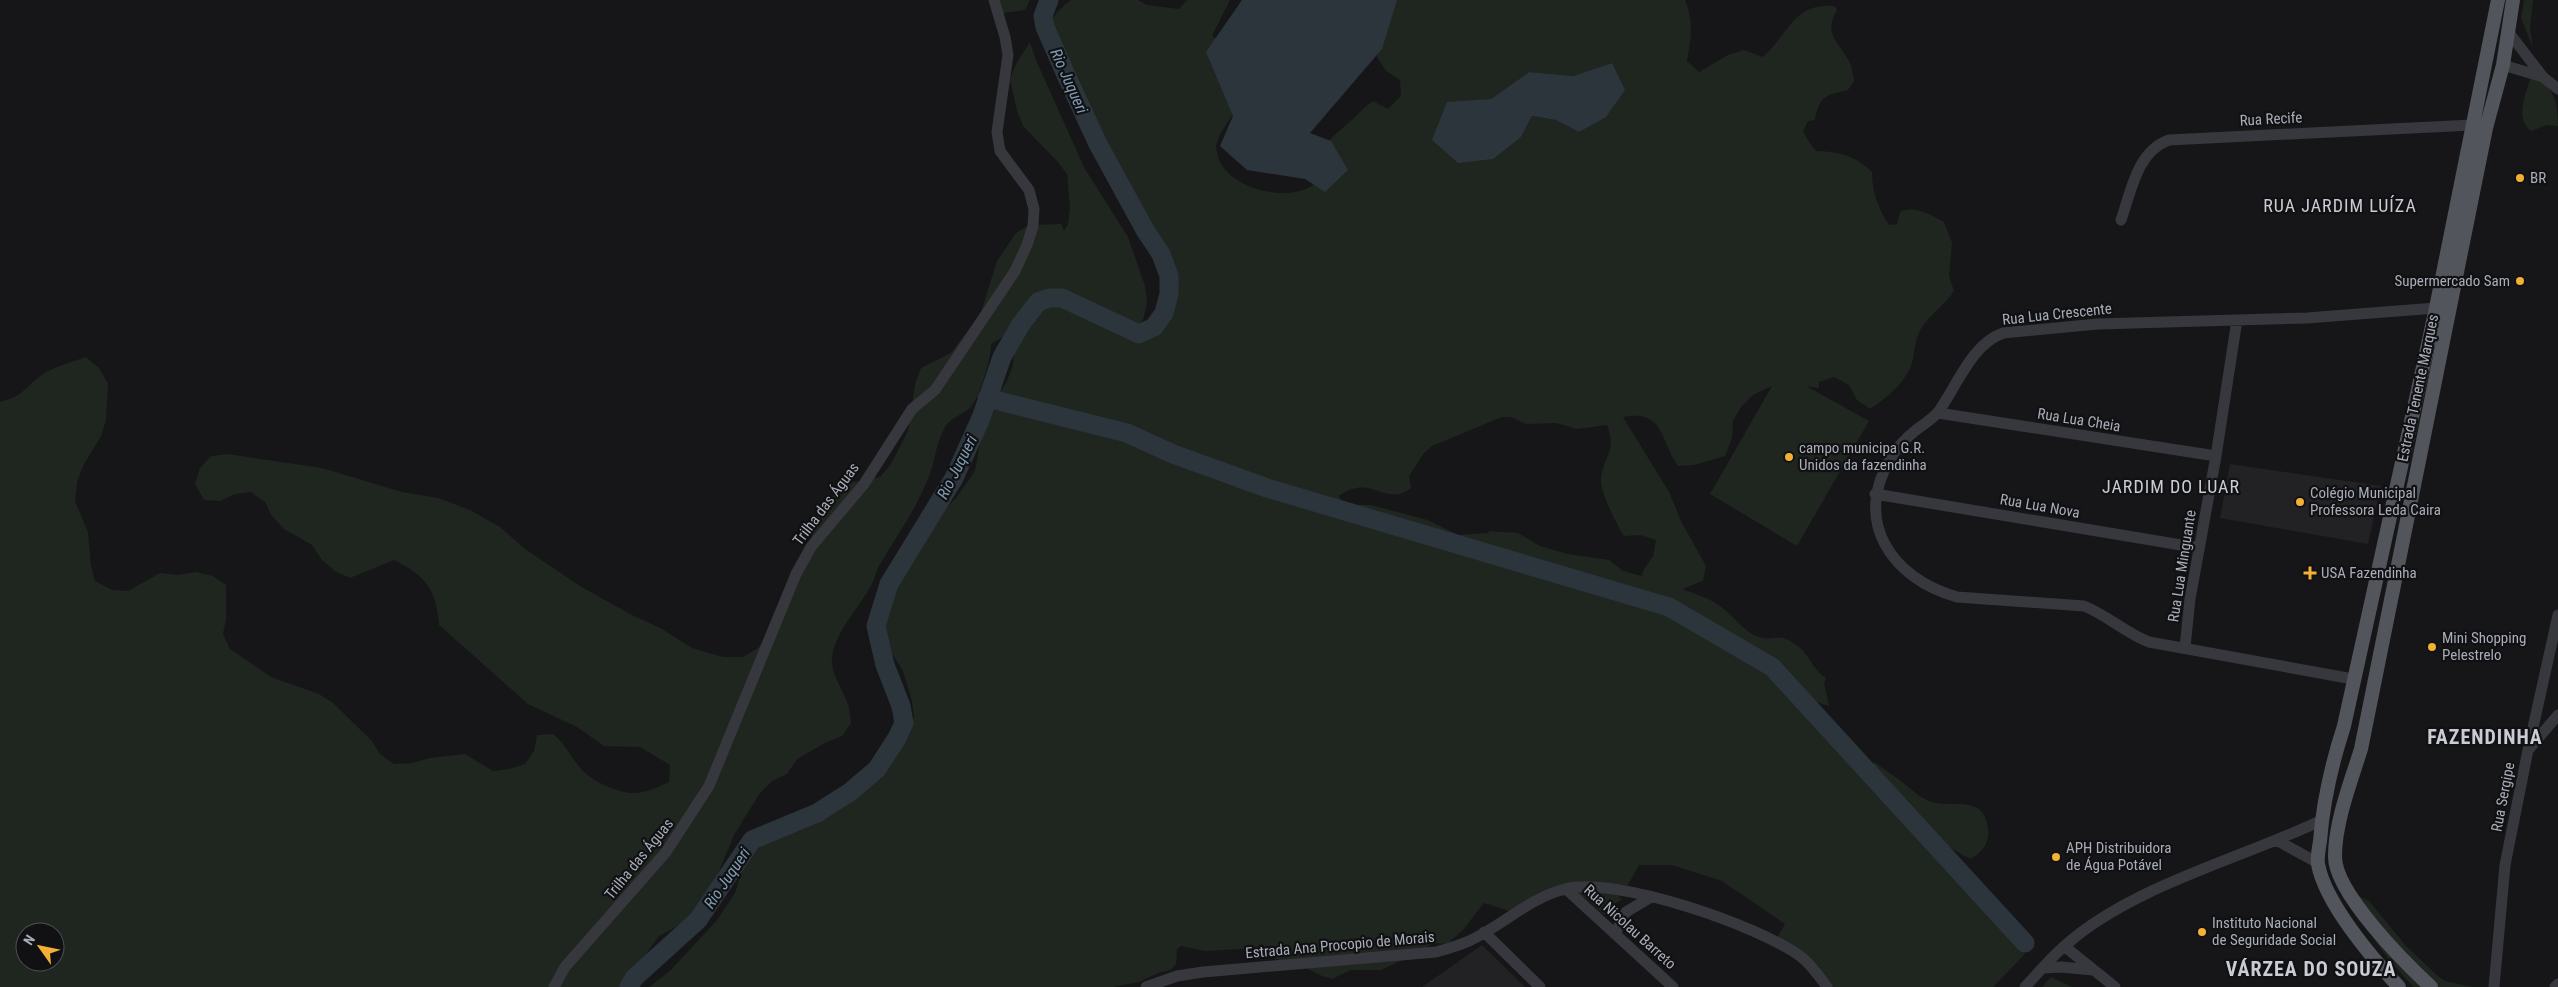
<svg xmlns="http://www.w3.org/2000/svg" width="2558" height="987" font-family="'Roboto Condensed',sans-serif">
<rect width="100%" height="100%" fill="#161618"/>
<path fill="#222225" d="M2230,464l151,22 -13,58 -148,-26z
M1482,945l43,42h-103z"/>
<path fill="#1e261f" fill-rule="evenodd" d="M995,0h35l-5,10 -21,3z
M1071,0h67l9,5 32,4 8,-9h43l-18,36 3,2 16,-6 12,72c-11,12 -23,25 -27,42 0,3 1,7 2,11 10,31 65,45 92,30 17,-10 8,-28 16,-41 6,-11 13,-14 21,-22 10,-7 15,-16 26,-23l15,8 13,-13 -1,-16 -14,-9 -9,-14 7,-32 12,-25h289c9,22 6,38 2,61l12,11 29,-17 16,-5 19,7c26,-23 30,-55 72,-51l2,4c-14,25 1,30 12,51 3,6 4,13 5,20l-6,9c-22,5 -29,6 -33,30l-7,1 -5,10 6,11 7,9c24,1 38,4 56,21 0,20 6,36 17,53l8,-1 3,-12c16,-7 30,3 44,10l8,21 -3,33 5,15c-10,15 -24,23 -33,38 -6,11 -6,19 -8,30 -5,22 -25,38 -43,50l-13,-9 -8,-15 -15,-8 -15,5v6l-13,-2 63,35 -72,125 -87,-52 62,-108 -19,9 -12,12 -8,14 -1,17 -7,18 -31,9 -16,1c-18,-25 -13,-57 -55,-49l46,75 13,31 24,43 -3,15 -21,8c14,5 30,10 42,20 10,8 19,21 32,27 17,7 23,-6 43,11 11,9 14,23 27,31l-2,5 5,23 -15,-5 -7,14 59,66 7,-2 1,-17c9,7 20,13 28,20 8,6 16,14 25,18 23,11 57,-9 61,29 2,15 -6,23 -18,30l-57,-33 -4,3 116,125 -32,33h-164l-52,-49 8,-14 -63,-43 -50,-16h-33l-16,29 -5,4 5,1 -11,6 -8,10 -18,-17 -30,-3 -43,17 -29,-9 -21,27 -16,14 -14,-1 -15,10 -37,17h-30l-19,9 -10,-3 -18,-9 -63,-18 -37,2 -23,-5 -4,3 -1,15 -5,6 -13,3 -19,9 -26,5h-464l21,-16 47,-51 18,-27 15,-49 13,-12 47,-26 31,-13 14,-10 38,-35 21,-30 -2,-17 -9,-30 -17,-27 -4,-17 3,-15 21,-46 38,-56 12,-12 19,-27 8,-46 6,-16 18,-28 6,-16 1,-16 -9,-13 -14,8c1,13 -12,55 -21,64 -9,8 -20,9 -26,21 -8,15 -9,32 -15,47 -12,32 -33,61 -50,90 -3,5 -4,12 -7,18 -12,23 -36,46 -40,73 -2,15 11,33 16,47 2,6 2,12 3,19l-9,13 -17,7 -28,16 -10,15 -15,7 -12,12 -26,42 -20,48 -3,16 -9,14 -43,23 -37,51h-622v-585c22,-6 23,-12 39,-25 9,-8 35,-16 47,-20l13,11 9,16 -2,36 -5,16 -18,30 -6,16 -2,19 13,31 3,34 4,15 17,9 16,1 32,-18 18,2 18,-3 17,4 13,9v34l-3,15 7,15 41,28 48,17 14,9 39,38 8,13 14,10 18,-1 18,-5 35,-4 28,17 16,-2 16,-5 9,-13 3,-16 16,-1c13,10 18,24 29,36 12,12 37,24 54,23 12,-1 22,-6 33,-11l1,-17 -30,-18 -36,-1 -27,-19 -49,-23 -89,-79c-3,-36 -13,-49 -45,-65l-44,18 -15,-7 -13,-11 -10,-15 -28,-16 -12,-13 -7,-14 -14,-10 -16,2 -15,7 -16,-1 -9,-16 5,-16 11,-12 16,-2 95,14 80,24 36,6 32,12 30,17 25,22 55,37 48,27 34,16 30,19 31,9h20l15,-9 11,-15 42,-93 3,-20 11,-16 11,-12 13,-9 31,-6 11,-13 17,-33 7,-47 6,-16 30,-15 21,-28 9,-13 16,-51 19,-28 13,-8 32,-1 3,7 4,-7 2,-16 -3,-34 -10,-13 -34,-35 -6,-15 -7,-32 6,-15 14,-22 5,16 50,111 43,68 17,49 2,16 -3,15 -8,17 15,2 13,-8 9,-14 1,-16 -4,-16 -13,-36 -42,-55 -17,-31 -34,-97 -7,-15 -14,-9c6,-18 13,-28 28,-39zM1612,63l-32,69 -24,-12 -24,-4 -11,21 -74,-34 44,-4 38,-27 44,4zM1502,417h9l15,7 30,-1 21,6 30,-4c10,25 -3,31 -6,53 -2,12 16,47 23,58l16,-1 16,5 -3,16 -10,15 -1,5 -19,-5 -14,-11 -41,-6 -28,-8 -22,-13 -30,-2 1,2 -31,2 -30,-15 -57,-15h-25l-5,-4 -2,-5c32,-24 46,12 72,-8l-2,-12 15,-23 8,-7zM25,932h30v30h-30z
M2524,0h9l-3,29 3,19 -12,-30z
M2530,79c25,2 28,28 28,47l-11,-1 -16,6c-17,-13 -5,-35 -1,-52z
M2357,895l12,6 38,46 32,30 6,4 28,6h-59c-24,-23 -42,-50 -60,-78z
M2051,977l21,10h-30z"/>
<path fill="#2c353c" d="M1242,0h155l-15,49 -72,84 21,8 17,29 -23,22 -20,-13 -58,-9 -27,-24 13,-30 -27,-64z
M1612,63l13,27 -19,27 -27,15 -23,-12 -24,-4 -11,21 -28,22 -35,4 -26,-23 15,-38 44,-3 38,-27 44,4z"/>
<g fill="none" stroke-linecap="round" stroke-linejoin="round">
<path stroke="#2c353c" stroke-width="19" d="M987,398l140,35 46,21 94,34 402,119 103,60 253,276
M629,987l5,-9 64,-58 54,-80 65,-27 33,-21 27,-23 20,-31 7,-15 -3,-17 -16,-41 -9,-39 13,-42 65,-106 27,-60 21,-61 19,-33 17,-22 11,-4h13l77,36 15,-7 10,-14 5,-19v-18l-8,-22 -16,-24 -47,-86 -32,-69 -21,-48 -2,-11 6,-16"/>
<path stroke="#37383d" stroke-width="11" d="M2510,34l33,43 15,12
M2503,65l40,12
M2121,220c10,-28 16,-69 48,-80l303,-15
M1938,413l278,43
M1875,494l324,54
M2185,647l5,-48 26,-143 21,-136
M2353,679l-204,-37c-24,-9 -42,-27 -65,-36l-127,-9c-65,-18 -105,-76 -66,-139 6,-11 15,-20 25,-28 8,-6 18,-12 23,-19 19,-27 32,-66 64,-78l95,-9 209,-6 129,-10
M2529,749l29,-34
M2278,841l40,22
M1566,889l107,98
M1484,932l56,55
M1615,934l11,-22 25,-15
M2064,946l51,41
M2043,968l18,-1 32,3
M554,987l11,-20 101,-115 43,-66 87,-212 15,-27 53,-63 48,-75 23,-19 80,-119 12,-26 6,-19 1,-17 -5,-19 -29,-39 -3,-19 11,-77 -3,-18 -11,-37
M1146,987l31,-11 26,-4 233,-20c11,-3 22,-6 33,-11 33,-15 60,-43 96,-52 51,-13 192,36 235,67 11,8 19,20 27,31
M2025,987c14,-15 27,-31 43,-44 67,-58 173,-84 254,-123
M2494,987l11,-122 23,-115 30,-135
M2555,987l3,-3"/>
<path stroke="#53555c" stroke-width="14" d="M2399,987c-27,-29 -74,-84 -81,-123 -1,-7 1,-16 2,-23 3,-39 12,-78 24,-115l92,-418 62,-308
M2431,987c-26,-24 -97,-95 -96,-131 0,-34 16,-75 26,-107l125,-621 17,-63 10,-65"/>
</g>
<g fill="#f2b134" stroke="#111113" stroke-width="2">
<circle cx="2520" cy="178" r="5"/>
<circle cx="2520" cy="281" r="5"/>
<circle cx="1789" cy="457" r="5"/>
<circle cx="2300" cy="502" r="5"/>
<path d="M2307.5 565.5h5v5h5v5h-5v5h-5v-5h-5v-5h5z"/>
<circle cx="2432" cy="647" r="5"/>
<circle cx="2056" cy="857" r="5"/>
<circle cx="2202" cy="932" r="5"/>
</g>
<g text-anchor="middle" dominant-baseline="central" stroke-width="4.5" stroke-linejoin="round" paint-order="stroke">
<g font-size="15" fill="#a8adb8" stroke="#111113">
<text transform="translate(2271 119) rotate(-3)">Rua Recife</text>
<text transform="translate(2057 314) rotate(-6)">Rua Lua Crescente</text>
<text transform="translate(2418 388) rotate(-78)">Estrada Tenente Marques</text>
<text transform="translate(2079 420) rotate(9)">Rua Lua Cheia</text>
<text transform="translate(826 504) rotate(-53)">Trilha das Águas</text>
<text transform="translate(2040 506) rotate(10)">Rua Lua Nova</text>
<text transform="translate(2182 566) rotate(-81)">Rua Lua Minguante</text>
<text transform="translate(2503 797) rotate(-79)">Rua Sergipe</text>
<text transform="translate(639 859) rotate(-51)">Trilha das Águas</text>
<text transform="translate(1630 927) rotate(42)">Rua Nicolau Barreto</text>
<text transform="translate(1340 945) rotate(-5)">Estrada Ana Procopio de Morais</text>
</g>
<g font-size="15" fill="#a8adb8" stroke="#111113" text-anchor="start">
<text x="2530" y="178">BR</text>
<text x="2510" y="281" text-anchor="end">Supermercado Sam</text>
<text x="1799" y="448">campo municipa G.R.<tspan x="1799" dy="17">Unidos da fazendinha</tspan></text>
<text x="2310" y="493">Colégio Municipal<tspan x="2310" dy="17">Professora Leda Caira</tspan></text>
<text x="2321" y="573">USA Fazendinha</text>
<text x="2442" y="638">Mini Shopping<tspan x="2442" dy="17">Pelestrelo</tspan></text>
<text x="2066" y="848">APH Distribuidora<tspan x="2066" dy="17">de Água Potável</tspan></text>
<text x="2212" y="923">Instituto Nacional<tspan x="2212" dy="17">de Seguridade Social</tspan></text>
</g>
<g font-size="16" font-style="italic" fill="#7f9bb3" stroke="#111113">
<text transform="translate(1069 81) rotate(66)">Rio Juqueri</text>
<text transform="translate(957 467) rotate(-63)">Rio Juqueri</text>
<text transform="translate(727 878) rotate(-56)">Rio Juqueri</text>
</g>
<g font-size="18" letter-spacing="1" fill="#c9ccd4" stroke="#111113">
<text x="2340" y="205">RUA JARDIM LUÍZA</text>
<text x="2171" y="486">JARDIM DO LUAR</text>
</g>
<g font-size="20" font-weight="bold" letter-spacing="1" fill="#c9ccd4" stroke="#111113">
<text x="2485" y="737">FAZENDINHA</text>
<text x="2311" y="969">VÁRZEA DO SOUZA</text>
</g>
</g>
<g transform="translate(40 947) rotate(303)"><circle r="24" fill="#111113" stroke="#4d4f55"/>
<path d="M0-4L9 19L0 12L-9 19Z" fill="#f2b134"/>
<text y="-8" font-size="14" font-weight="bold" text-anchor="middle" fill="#a8adb8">N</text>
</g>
</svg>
